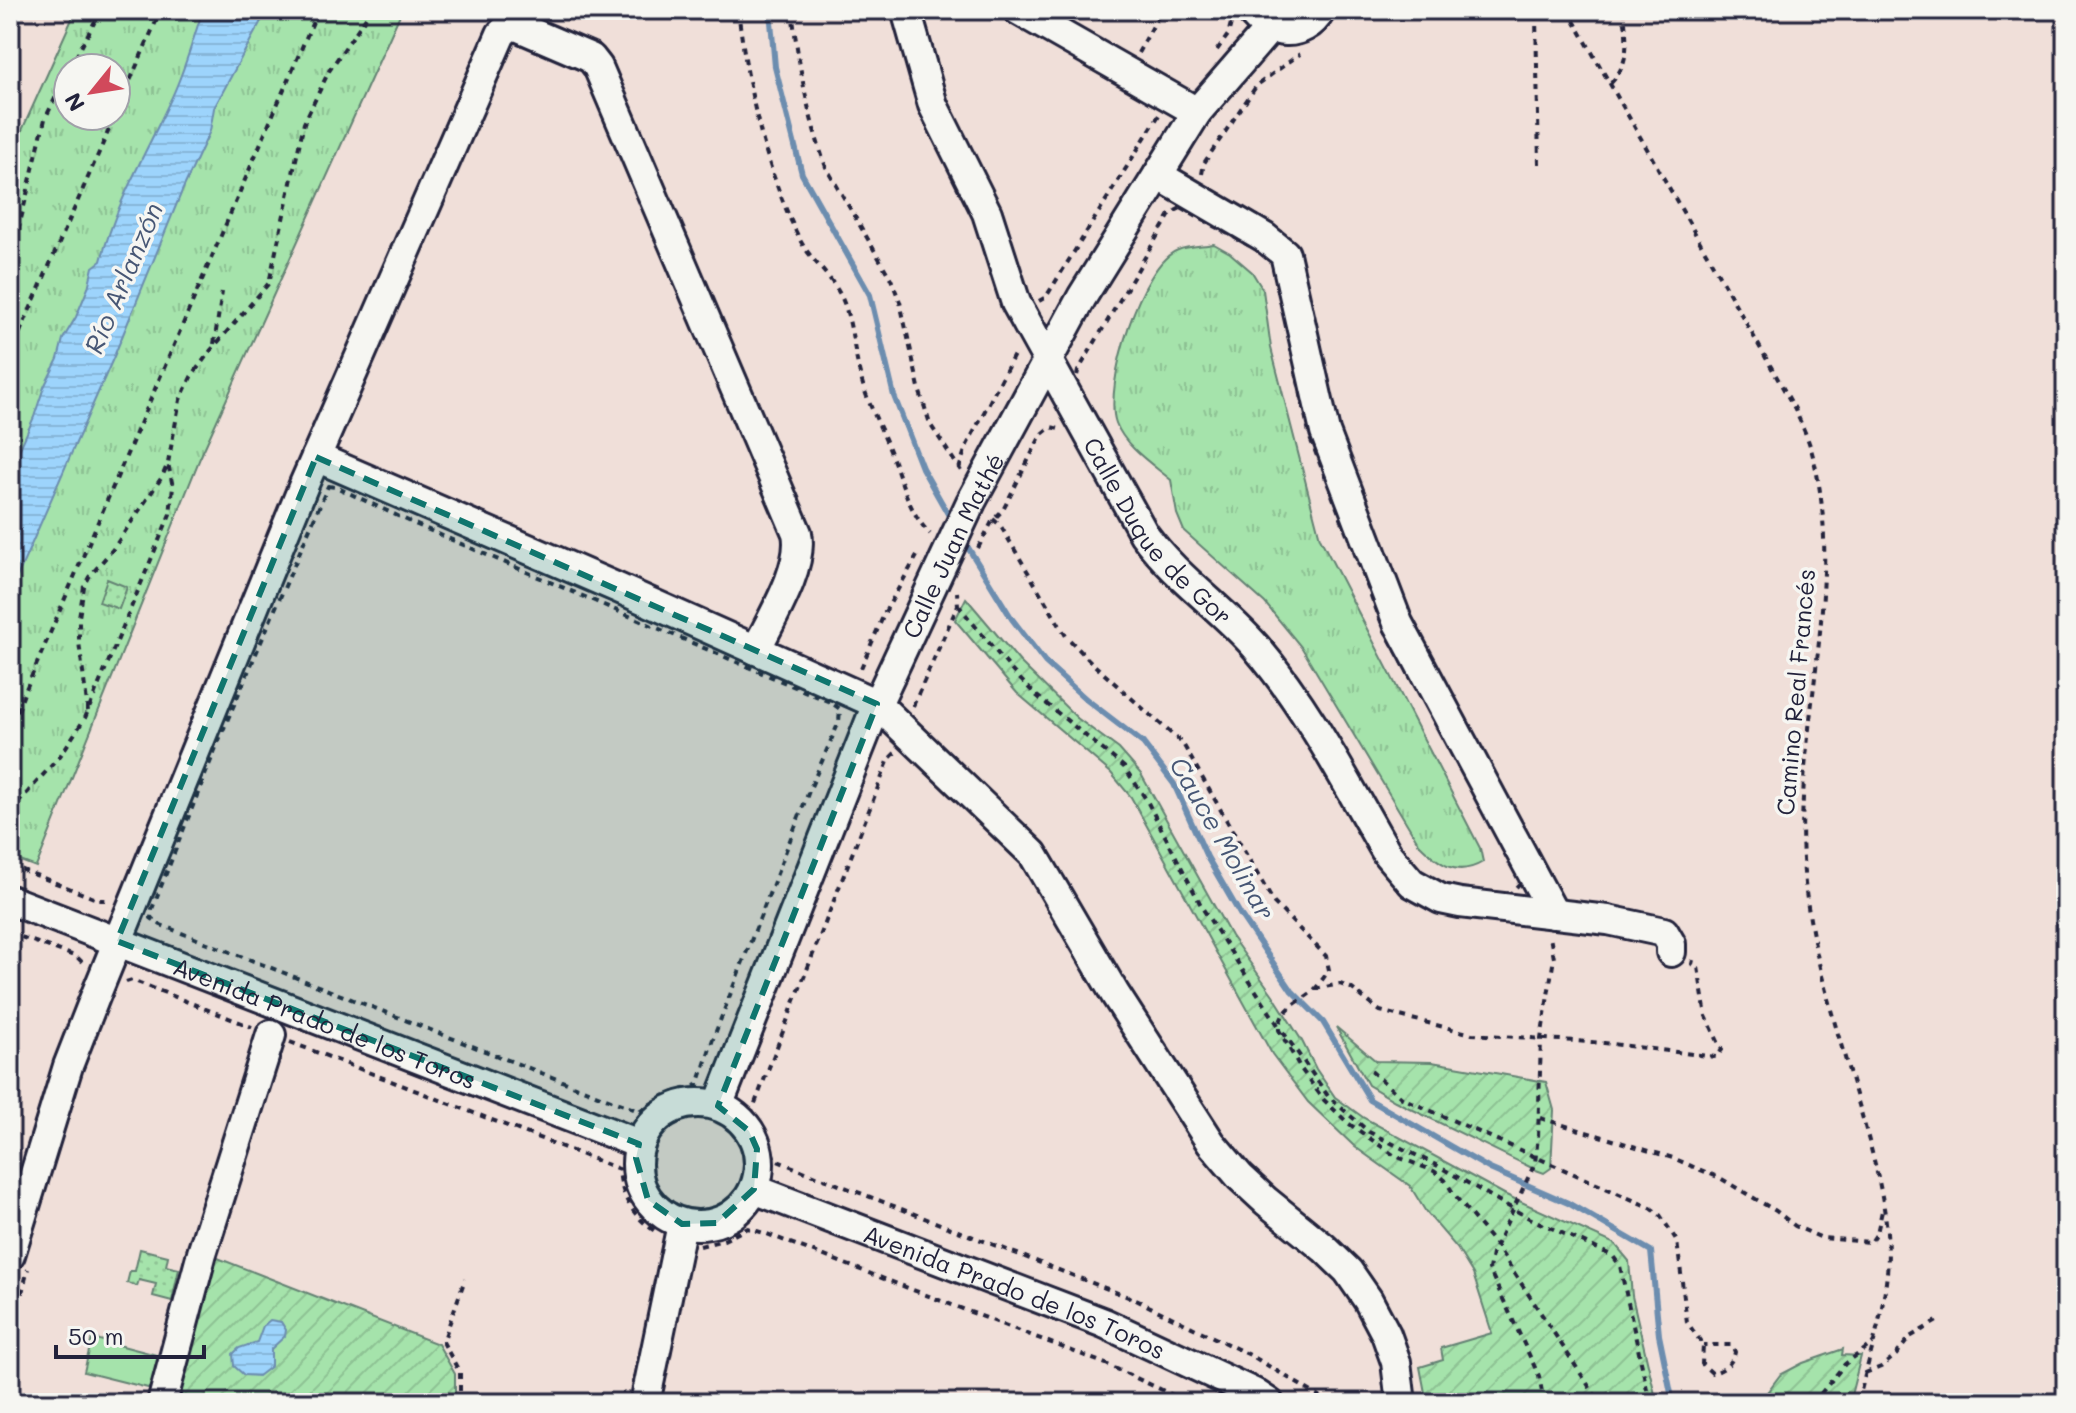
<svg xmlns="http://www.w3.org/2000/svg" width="2076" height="1413" font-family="Mali,sans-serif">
<defs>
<pattern id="grass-tufts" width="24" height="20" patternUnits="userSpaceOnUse" patternTransform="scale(2)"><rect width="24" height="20" fill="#a5e3ab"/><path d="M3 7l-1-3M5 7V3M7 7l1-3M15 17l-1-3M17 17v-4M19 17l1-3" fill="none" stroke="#8ec294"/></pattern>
<pattern id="park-dots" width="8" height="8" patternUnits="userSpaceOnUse" patternTransform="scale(2)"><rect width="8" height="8" fill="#a5e3ab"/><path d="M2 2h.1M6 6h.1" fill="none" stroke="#8ec294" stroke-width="1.8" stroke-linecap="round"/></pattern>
<pattern id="garden-furrows" width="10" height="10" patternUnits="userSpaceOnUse" patternTransform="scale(2)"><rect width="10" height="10" fill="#a5e3ab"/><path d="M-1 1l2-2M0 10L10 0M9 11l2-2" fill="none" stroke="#8ec294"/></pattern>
<pattern id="water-rules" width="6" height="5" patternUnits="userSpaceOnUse" patternTransform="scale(2)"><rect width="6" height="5" fill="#9dd4fc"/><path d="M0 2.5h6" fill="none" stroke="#87b6d9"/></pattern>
</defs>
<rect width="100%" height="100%" fill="#f0dfd9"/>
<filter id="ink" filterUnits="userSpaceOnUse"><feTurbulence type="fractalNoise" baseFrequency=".0125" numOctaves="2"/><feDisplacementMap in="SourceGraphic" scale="16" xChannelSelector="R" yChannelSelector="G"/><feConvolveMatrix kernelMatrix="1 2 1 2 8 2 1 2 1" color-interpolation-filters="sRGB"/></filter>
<g filter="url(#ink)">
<path fill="url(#grass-tufts)" stroke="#648273" stroke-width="2" fill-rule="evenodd" d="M76,10h326l-202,448 -164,409 -26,-10v-700zM68,68h48v48h-48z
M1214,244l16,9 22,19 11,18 8,58 49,190 160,310 3,14c-27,16 -44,2 -64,-18l-117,-196 -37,-45 -81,-72 -7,-17 -6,-34c-19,-16 -46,-33 -55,-57 -13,-36 25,-160 62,-173 10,-4 25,-4 36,-6z"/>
<path fill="url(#park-dots)" stroke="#648273" stroke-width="2" d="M107,579l20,8 -8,22 -20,-7z
M140,1249l28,7 -2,10 13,3 -7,32 -19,-5 3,-12 -17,-4 -2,6 -10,-3 3,-12h5z"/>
<path fill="url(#garden-furrows)" stroke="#648273" stroke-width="2" d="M966,598l54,64 57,56 42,31 22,25 90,162 42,59 29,46 14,28 19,28 29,21 142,77 109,49 14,17 3,35 25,107h-230l-7,-36 23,-7 -2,-12 51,-15 -19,-59 -16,-26 -31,-36 -16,-26 -55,-39 -47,-45 -36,-48 -141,-257 -20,-24 -94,-80 -62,-73z
M1336,1027l40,34 56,1 114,20 8,28 -3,58 -7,5 -8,-3 -141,-69 -27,-16z
M210,1255l228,89 17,30v29h-284z
M1843,1349l-1,6 19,1 -12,47h-90l21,-28 23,-12z"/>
<path fill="#a5e3ab" stroke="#648273" stroke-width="2" d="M92,1338l72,19 -8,33 -72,-18z"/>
<path fill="url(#water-rules)" stroke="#6c8daf" stroke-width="2" d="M213,10h54l-53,98 -4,23 -28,60 -67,163 -105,239v-122l24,-54 10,-30 14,-28 5,-20 13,-22 12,-29 5,-21 8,-6c14,-56 44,-106 68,-158 14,-27 22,-58 32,-87z
M270,1320l11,2 5,8 -1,6 -14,13v17l-13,10 -14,-1 -10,-9 -1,-12 6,-6 18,-6 6,-16z"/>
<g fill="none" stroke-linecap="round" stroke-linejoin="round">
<path stroke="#6c8daf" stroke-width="6" d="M770,10l5,57 27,107 68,121 24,101 28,72 30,53
M964,541l48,78 33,43 42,38 56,43 31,41 33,73 33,57 52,77 31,31 47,78 120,69 78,34 83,48 8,84 14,68"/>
<g stroke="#22223b" stroke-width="34">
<g id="minor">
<path id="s1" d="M906,10l27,95 54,108 29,90 128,231c32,44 77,73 112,113 53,62 91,137 132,208l24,28 29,16 19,4 148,17 56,12 7,12v8"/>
<path d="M1018,10l179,102"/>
<path d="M1250,10c18,26 54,30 71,0"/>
<path d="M1158,175l106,62 21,17 40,178 73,191 156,291"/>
<path d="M316,457l302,131 259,116 156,150 82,140 96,149 29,34 26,24 58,47 24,23 20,29 18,34 10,28 5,41"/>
<path id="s2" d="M10,900l629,244"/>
<circle cx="698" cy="1164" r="61"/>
<path id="s3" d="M718,1106l159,-402 94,-202 111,-205 115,-185 72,-83"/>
<path id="s4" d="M754,1189l350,134 150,70 15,10"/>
<path d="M10,1255l58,-189 27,-69 210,-515 196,-448 8,-8 5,-1 77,33 7,9 199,466c7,34 -26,86 -41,117"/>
<path d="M162,1403l40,-150 69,-218"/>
<path d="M645,1403l37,-179"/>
</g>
</g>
<path stroke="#22223b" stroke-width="4" stroke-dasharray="6 6" stroke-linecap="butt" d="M738,10c10,79 26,156 61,228 12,24 35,39 45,65 8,22 10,48 16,71 7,30 23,56 33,85 11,28 16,53 37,75
M792,10c6,52 16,108 34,157l65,112 9,23 20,90 10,32 31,47
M1568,10l227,399c5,13 12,26 16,40 37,130 -16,275 -8,410 5,88 34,169 58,253 14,51 31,108 26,161 -4,44 -19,87 -29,130
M1217,50l11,-15 3,-12
M1138,53l24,-43
M70,68l31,-58
M1611,83c21,-23 15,-44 13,-73
M116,113l45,-103
M1539,164l-3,-147 3,-7
M1202,174l2,-11 53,-78 43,-31
M1181,208l87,48 5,6 37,176 73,189 135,247 2,9 -10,11 -7,1c-53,-10 -71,-3 -106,-50 -39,-65 -72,-135 -121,-194 -30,-36 -67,-66 -103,-97l-9,-12 -86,-151 -2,-10 2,-10 93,-158z
M10,265l35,-146 23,-47
M1039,301l7,-4 113,-182
M10,326l10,5
M214,344l8,-52
M10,355l105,-239
M959,469l7,-22 50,-96
M328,486l8,1 81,38 413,177 10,7 -1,13 -30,69 -96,248 -15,46 -33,10 -26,16 -478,-186 -10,-7 1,-9 69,-174z
M993,519l7,6 66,111 27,28 90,80 91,159 52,53 3,14c-5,7 -10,15 -16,21 -14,12 -34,18 -34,39l22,39 23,31 24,23 47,33 39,15 11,9 10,16 41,49 104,158
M978,548l15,-28 10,-10 38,-75 10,-8 8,2
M958,605l55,67 24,24 87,71 22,32 57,110 75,116
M861,668l24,-56 32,-56
M913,706l45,-101 -1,-13
M88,711l-9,-69v-25l5,-30 5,-10 24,-28 49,-72 6,-14 12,-63 11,-23 20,-27 58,-67 35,-160 25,-52 42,-61
M10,734l13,-38 295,-686
M895,753l-6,6 -137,352 16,26 7,23 361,140 116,56 78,47
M10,812l50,-56 25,-38 85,-204 3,-27 -5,-24
M10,865l89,35h10
M10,933l67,24 7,7
M126,982l6,-2 120,47
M1315,989l25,-5 11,4 29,23 92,23 132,9 112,14 6,-7 -16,-34 -8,-49 -6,-3 1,-4
M1283,1032l45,64 41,36 69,34 89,51 86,39 7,10 30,137
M290,1042l329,127c2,29 15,49 39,64
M1371,1071l31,27 249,110 9,7 17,26 10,81 16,23 -1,19 10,9c11,-2 21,-10 23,-21l-3,-7h-29
M1540,1118l133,40 23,10 24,10 56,33 19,15 27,12 49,4 6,-9 5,-22
M700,1246l24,-6 24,-12 19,6 339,130 84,39
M10,1340l18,-71
M1865,1373l16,-6 15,-12 14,-18 27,-16
M1488,1402v1
M460,1403v-30l-17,-31 22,-63
M1544,1403l-5,-27 -50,-107 3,-15 43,-91 3,-26 3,-98 13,-81 -4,-21
M1813,1403l32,-39 28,-21"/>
<use href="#minor" stroke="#f6f6f2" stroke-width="28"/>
</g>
</g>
<path fill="#0f766e" fill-opacity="0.2" stroke="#0f766e" stroke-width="6" stroke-dasharray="16 10" stroke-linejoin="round" d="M316,457l561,247 -159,402 31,25 8,18 -3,40 -37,34 -35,1 -34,-24 -12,-42 3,-14 -522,-203z"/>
<g text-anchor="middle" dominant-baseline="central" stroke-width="7" stroke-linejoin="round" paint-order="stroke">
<g font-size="24" fill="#22223b" stroke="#f6f6f2">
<text stroke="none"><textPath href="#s1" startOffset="584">Calle Duque de Gor</textPath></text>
<text stroke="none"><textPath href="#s3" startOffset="608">Calle Juan Mathé</textPath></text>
<text transform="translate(1795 692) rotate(-85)">Camino Real Francés</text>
<text stroke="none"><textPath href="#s2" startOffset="338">Avenida Prado de los Toros</textPath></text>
<text stroke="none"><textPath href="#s4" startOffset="280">Avenida Prado de los Toros</textPath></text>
</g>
<g font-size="26" font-style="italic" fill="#475775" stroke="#f6f6f2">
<text transform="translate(123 278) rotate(-67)">Río Arlanzón</text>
<text transform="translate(1223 838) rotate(60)">Cauce Molinar</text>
</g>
</g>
<rect width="2076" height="1413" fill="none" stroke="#f6f6f2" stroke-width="40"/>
<rect x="20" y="20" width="2036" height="1373" fill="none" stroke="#22223b" stroke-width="3" filter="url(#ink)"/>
<g transform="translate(92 92) rotate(240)"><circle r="38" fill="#f6f6f2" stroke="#a1a1a9" stroke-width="2"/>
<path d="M0-6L14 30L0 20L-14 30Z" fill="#d1495b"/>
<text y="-12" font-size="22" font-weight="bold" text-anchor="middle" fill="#22223b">N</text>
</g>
<path d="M56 1345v12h148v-12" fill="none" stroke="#22223b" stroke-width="4"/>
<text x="68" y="1345" font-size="24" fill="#22223b" stroke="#f6f6f2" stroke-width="6" paint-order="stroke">50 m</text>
</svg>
